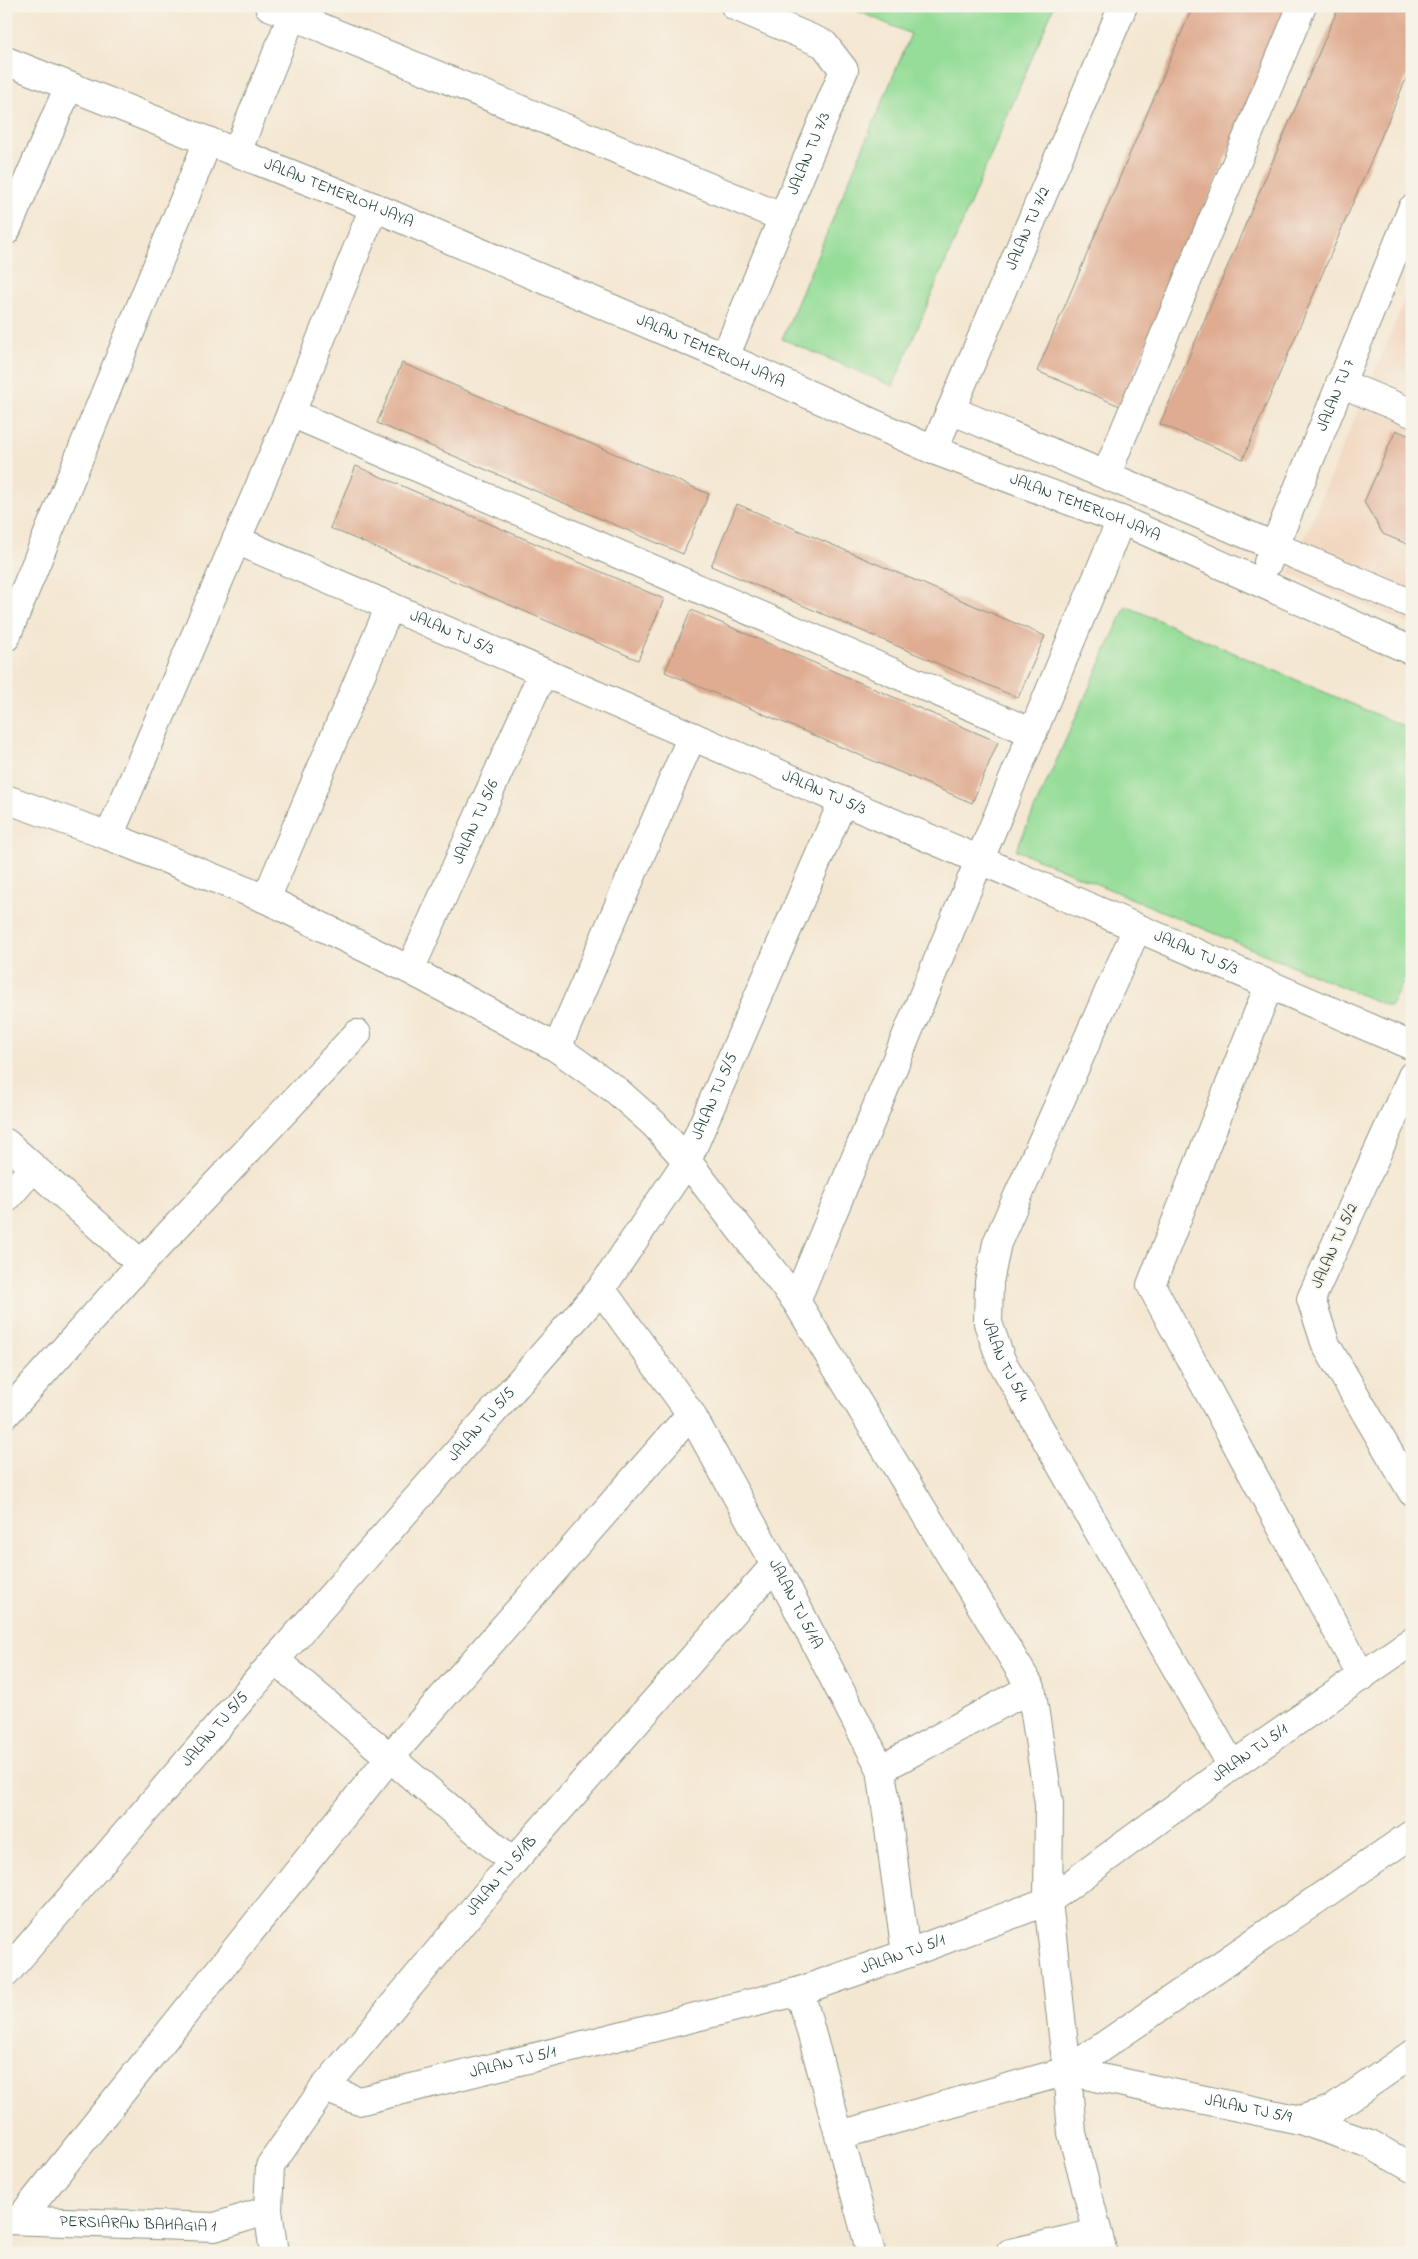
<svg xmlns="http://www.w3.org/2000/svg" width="1418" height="2259" font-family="'Indie Flower',sans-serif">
<rect width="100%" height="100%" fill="#f7f3e8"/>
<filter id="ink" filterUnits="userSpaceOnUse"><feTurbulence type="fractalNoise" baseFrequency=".02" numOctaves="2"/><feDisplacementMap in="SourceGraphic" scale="10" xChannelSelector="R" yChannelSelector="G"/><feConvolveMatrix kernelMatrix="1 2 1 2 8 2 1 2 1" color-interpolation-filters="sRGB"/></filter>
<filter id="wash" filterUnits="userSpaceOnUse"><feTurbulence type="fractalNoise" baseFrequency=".0096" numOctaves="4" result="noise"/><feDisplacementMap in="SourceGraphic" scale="20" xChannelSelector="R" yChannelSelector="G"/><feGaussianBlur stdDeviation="1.12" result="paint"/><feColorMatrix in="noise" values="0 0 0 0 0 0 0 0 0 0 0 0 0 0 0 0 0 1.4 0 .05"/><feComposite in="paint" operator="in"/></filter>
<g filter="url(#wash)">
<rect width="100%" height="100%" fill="#f4e7d2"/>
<path fill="#f1d5bd" d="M1412,283v342l-123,-51z"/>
<path fill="#95dd98" stroke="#5a8d66" d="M846,6h208l-161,380 -111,-47 129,-305z
M1126,606l286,124v235l-22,42 -374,-157z"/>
<g id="blocks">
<path fill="#dfac91" d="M1193,6h98l-171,400 -83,-35z
M1339,6h73v59l-169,394 -83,-35z
M402,363l307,131 -26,60 -306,-131z
M1396,430l16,7v109l-29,-12 -19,-32z
M356,466l308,133 -26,61 -308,-132z
M737,504l308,132 -27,62 -307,-132z
M691,610l307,132 -26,61 -307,-131z"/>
</g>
</g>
<g filter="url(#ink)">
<use href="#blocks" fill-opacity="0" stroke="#8a9283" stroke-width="1"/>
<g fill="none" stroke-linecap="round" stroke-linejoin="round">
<g stroke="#8a9283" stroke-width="30">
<g id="minor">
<path d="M269,6l515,212"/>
<path id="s1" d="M6,61l368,146 351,150 208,93 188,70 291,131"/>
<path d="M237,152l59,-146"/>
<path d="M6,231l63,-145"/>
<path id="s2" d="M725,357l119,-287 -20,-26 -89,-38"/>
<path d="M1340,383l72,30"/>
<path d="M951,410l461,194"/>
<path d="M291,413l742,320"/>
<path id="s3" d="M933,450l18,-40 172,-404"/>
<path d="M1106,475l196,-469"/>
<path id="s4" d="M236,540l1176,506"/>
<path id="s5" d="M1268,562l144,-353"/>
<path d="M6,637l202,-496"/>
<path d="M6,799l103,37 157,63 144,71 147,78 60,43 37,33 33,37 109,140 235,387 18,116 -1,97 19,170 5,62 31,120"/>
<path d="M109,836l182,-423 83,-206"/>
<path d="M266,899l124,-293"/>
<path id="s6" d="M1137,928l-140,315 -8,39 -1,41 13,37 231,406"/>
<path id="s7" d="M410,970l133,-298"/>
<path d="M1269,985l-118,300 211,392"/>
<path d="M557,1048l135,-312"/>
<path d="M1412,1076l-101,223 15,46 86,147"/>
<path d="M6,1143l135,121"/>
<path d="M6,1199l27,-31"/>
<path id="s8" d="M601,1289l90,125 84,151 106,204 25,185"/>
<path d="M796,1301l325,-781"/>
<path d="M6,1414l135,-150 216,-230"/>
<path d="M275,1660l238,202"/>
<path d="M881,1769l150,-81"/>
<path id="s9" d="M6,1973l269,-313 326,-371 86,-128 156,-360"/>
<path d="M800,1991l71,262"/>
<path id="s10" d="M1067,2071l233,49 33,-11 79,-55"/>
<path id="s11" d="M324,2088l35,13 441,-110 106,-37 142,-53 184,-135 180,-125"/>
<path d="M1300,2120l70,24 42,24"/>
<path d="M840,2135l227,-64 345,-237"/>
<path id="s12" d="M6,2220l209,7 53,-17"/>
<path d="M19,2220l371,-463 301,-343"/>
<path id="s13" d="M274,2253l-6,-43 2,-44 54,-78 189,-226 262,-297"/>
<path d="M1010,2253l87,-20"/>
</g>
</g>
<use href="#minor" stroke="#fff" stroke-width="28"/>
</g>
</g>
<g text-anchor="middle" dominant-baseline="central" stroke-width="4" stroke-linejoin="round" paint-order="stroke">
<g font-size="16" fill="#1f3d34" stroke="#f7f3e8">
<text stroke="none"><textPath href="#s2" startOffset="220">JALAN TJ 7/3</textPath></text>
<text stroke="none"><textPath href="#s1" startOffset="358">JALAN TEMERLOH JAYA</textPath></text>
<text stroke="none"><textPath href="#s3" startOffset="241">JALAN TJ 7/2</textPath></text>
<text stroke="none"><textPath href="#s1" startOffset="762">JALAN TEMERLOH JAYA</textPath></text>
<text stroke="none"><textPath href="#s5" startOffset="180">JALAN TJ 7</textPath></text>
<text stroke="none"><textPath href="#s1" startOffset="1168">JALAN TEMERLOH JAYA</textPath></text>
<text stroke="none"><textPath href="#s4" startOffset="235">JALAN TJ 5/3</textPath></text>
<text stroke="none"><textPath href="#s4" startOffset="640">JALAN TJ 5/3</textPath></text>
<text stroke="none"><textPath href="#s7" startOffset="162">JALAN TJ 5/6</textPath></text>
<text stroke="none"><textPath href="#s4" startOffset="1045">JALAN TJ 5/3</textPath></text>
<text stroke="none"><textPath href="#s9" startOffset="1131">JALAN TJ 5/5</textPath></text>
<text transform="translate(1335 1246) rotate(-66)">JALAN TJ 5/2</text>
<text stroke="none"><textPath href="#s6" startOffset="466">JALAN TJ 5/4</textPath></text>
<text stroke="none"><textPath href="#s9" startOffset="726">JALAN TJ 5/5</textPath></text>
<text stroke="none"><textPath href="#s8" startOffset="371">JALAN TJ 5/1A</textPath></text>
<text stroke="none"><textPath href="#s9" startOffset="321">JALAN TJ 5/5</textPath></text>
<text stroke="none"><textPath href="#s11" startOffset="1006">JALAN TJ 5/1</textPath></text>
<text stroke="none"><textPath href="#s13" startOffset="459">JALAN TJ 5/1B</textPath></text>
<text stroke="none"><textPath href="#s11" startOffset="601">JALAN TJ 5/1</textPath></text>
<text stroke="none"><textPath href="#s11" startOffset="196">JALAN TJ 5/1</textPath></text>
<text stroke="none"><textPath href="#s10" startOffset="185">JALAN TJ 5/9</textPath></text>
<text stroke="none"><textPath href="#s12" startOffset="132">PERSIARAN BAHAGIA 1</textPath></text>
</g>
</g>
<rect width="1418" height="2259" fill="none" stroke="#f7f3e8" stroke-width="25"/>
</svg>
